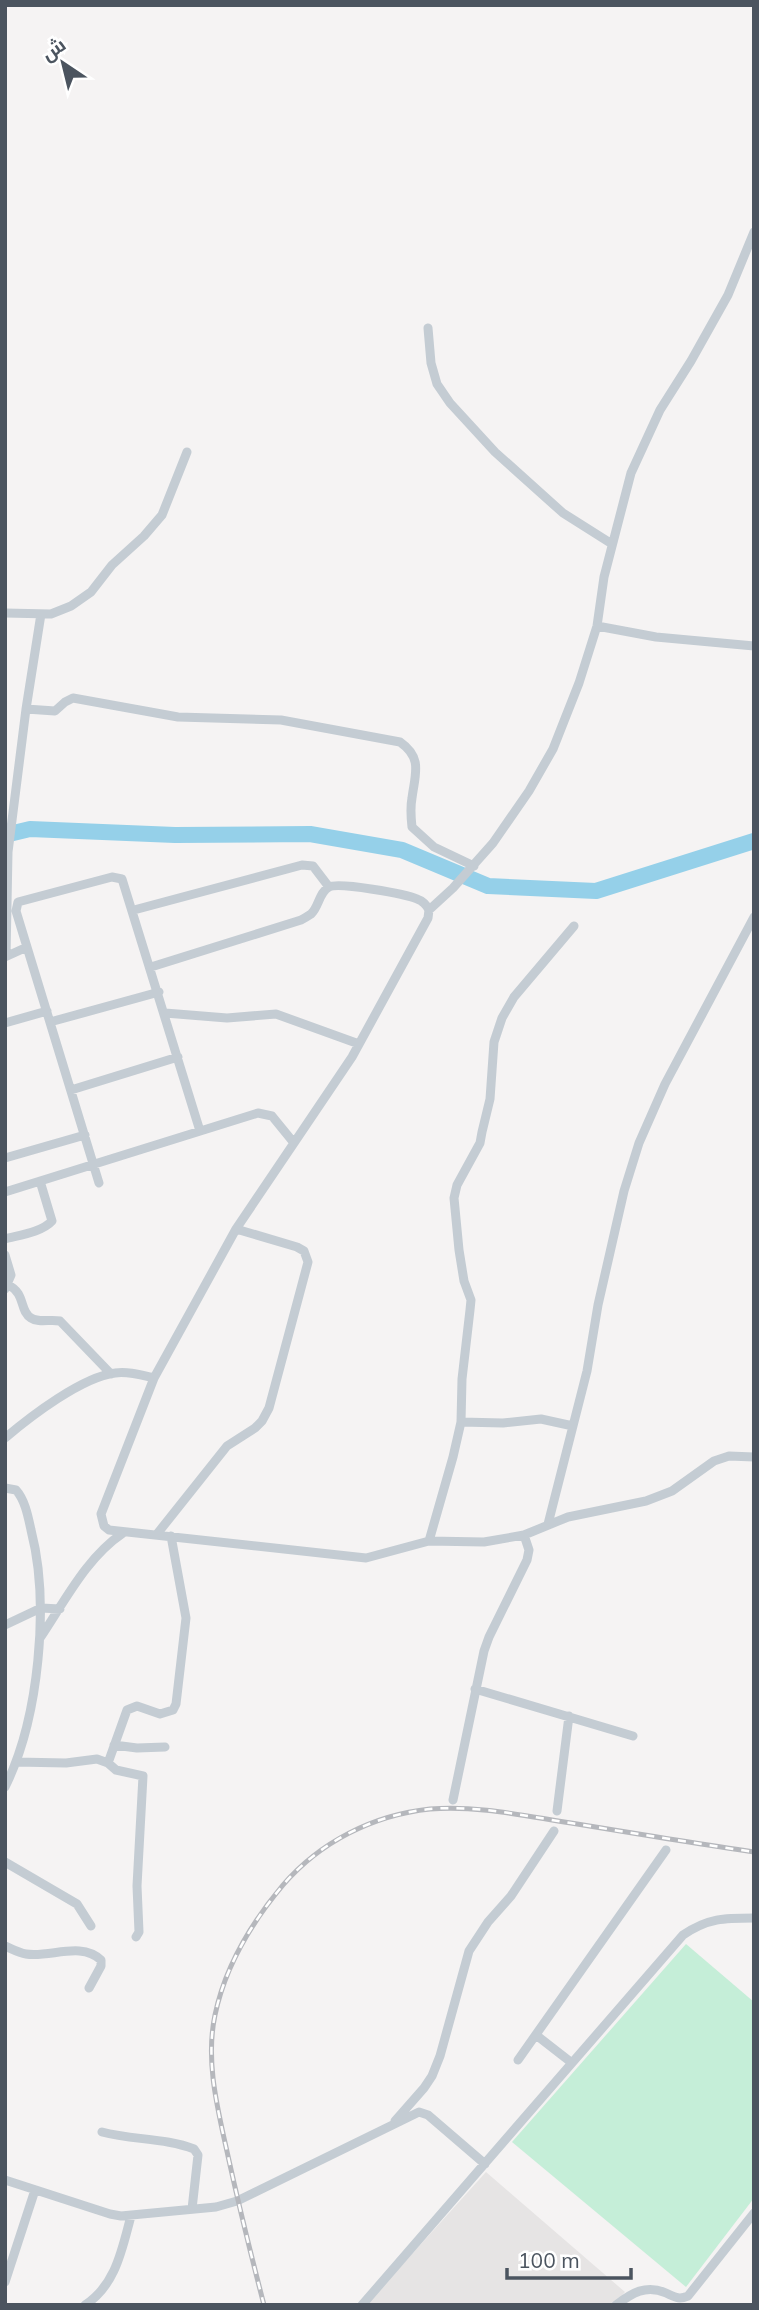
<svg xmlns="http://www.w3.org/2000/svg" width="759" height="2310" font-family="Mulish,Cairo,sans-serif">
<rect width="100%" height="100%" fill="#f5f3f3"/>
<path fill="#e6e4e4" d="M486,2172l139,120 -11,13h-248z"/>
<path fill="#c5eed8" d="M686,1944l68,58v196l-68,89 -174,-145z"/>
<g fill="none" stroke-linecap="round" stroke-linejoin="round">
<path stroke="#95d0e9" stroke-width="16" d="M5,835l25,-6 145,6 135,-1 92,16 86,36 108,5 158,-50"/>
<path stroke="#c4ccd3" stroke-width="9" d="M428,328l3,35 6,21 13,19 45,49 68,61 49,31
M5,613l46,1 20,-8 20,-14 21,-27 32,-29 18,-21 25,-63
M41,614l-15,95 29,2 10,-9 8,-4 105,19 103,3 119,22c23,16 15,32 12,56 -2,10 -1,20 0,29l22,20 40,19
M597,626l59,11 98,9
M134,910l168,-45 11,1 16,21
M6,956l2,-104 18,-143
M5,957l22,-10
M151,967l150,-47c4,-2 7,-4 10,-6 8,-7 8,-22 18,-27 10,-5 77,7 88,12 6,2 9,5 12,11
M165,1013l62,5 49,-4 83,30
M50,1022l109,-30
M5,1023l42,-12
M71,1090l107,-33
M294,1143l58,-86 76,-139 1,-8 24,-22 40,-45 36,-52 24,-42 26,-66 18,-57 7,-49 27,-104 29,-63 31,-49 37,-66 26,-63
M5,1158l80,-23
M99,1183l-83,-272 2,-9 94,-25 10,2 78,252
M5,1192l253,-79 14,3 22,27 -58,86 -82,149 -53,136 3,12 5,4 257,28 63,-17 55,1 40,-7 44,-18 78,-16 26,-10 42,-30 15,-5 25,1
M5,1239c15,-4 37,-7 47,-18l-12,-40
M5,1255l6,20 -6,14
M8,1285c18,8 11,26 23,33 7,5 20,1 29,3l51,53
M461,1422l42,1 38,-4 32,7
M5,1438c26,-22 77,-61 110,-65 13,-2 26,2 39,5
M5,1488l11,2c9,10 12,26 15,40 19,73 8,189 -26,257
M548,1524l39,-153 11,-66 26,-114 15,-48 26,-59 89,-167
M157,1534l70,-88 28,-18 7,-7 7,-13 39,-146 -4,-11 -7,-4 -61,-18
M429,1541l24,-84 8,-35 1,-43 8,-69 1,-10 -7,-19 -5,-31 -5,-52 3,-13 23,-42 2,-11 8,-33 4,-57 8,-24 12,-21 60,-71
M5,1625l36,-17 19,1
M40,1638c25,-37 46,-80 83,-105
M475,1689l158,47
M114,1745l23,3 28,-1
M16,1762l50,1 31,-4 11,4 8,7 27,6 -6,110 2,46 -3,5
M108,1763l19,-53 10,-4 23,8 13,-4 3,-6 10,-86 -15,-82
M453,1800l31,-149 5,-14 38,-77 2,-10 -5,-15
M557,1811l12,-95
M5,1862l72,42 14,22
M5,1946c7,3 14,7 21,8 24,4 55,-13 75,6v6l-12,22
M536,2035l36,28
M518,2060l148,-210
M395,2121l29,-33 8,-12 8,-20 29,-105 19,-29 23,-26 43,-65
M102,2132c30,8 64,6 92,17l4,6 -6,54
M5,2180l105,34 11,2 95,-9 21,-6 182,-89 9,3 57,49
M5,2282l30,-92
M85,2305c31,-20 37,-56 46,-89
M362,2305l321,-370c25,-17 41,-17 71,-17
M616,2305c16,-12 30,-21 50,-12 9,4 12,7 22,3l66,-83"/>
<g stroke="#b5b7bc" stroke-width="5">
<path id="rail" d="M264,2305c-13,-50 -25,-99 -36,-149 -10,-46 -23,-94 -13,-141 10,-48 37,-93 68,-130 37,-43 90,-70 147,-76 47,-4 95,7 141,14 61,10 122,20 183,29"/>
</g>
<use href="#rail" stroke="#fff" stroke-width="2.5" stroke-dasharray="8" stroke-linecap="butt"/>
</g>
<rect width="759" height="2310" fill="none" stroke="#4b545f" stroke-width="14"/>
<g transform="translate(63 63) rotate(325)" stroke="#ffffff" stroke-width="5" paint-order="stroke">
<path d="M0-5L12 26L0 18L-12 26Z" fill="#4b545f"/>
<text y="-10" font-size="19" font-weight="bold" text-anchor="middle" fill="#4b545f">ش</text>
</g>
<path d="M507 2268v10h124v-10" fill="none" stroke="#4b545f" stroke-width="3.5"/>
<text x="518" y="2268" font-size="21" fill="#4b545f" stroke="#ffffff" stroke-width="5" paint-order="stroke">100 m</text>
</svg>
